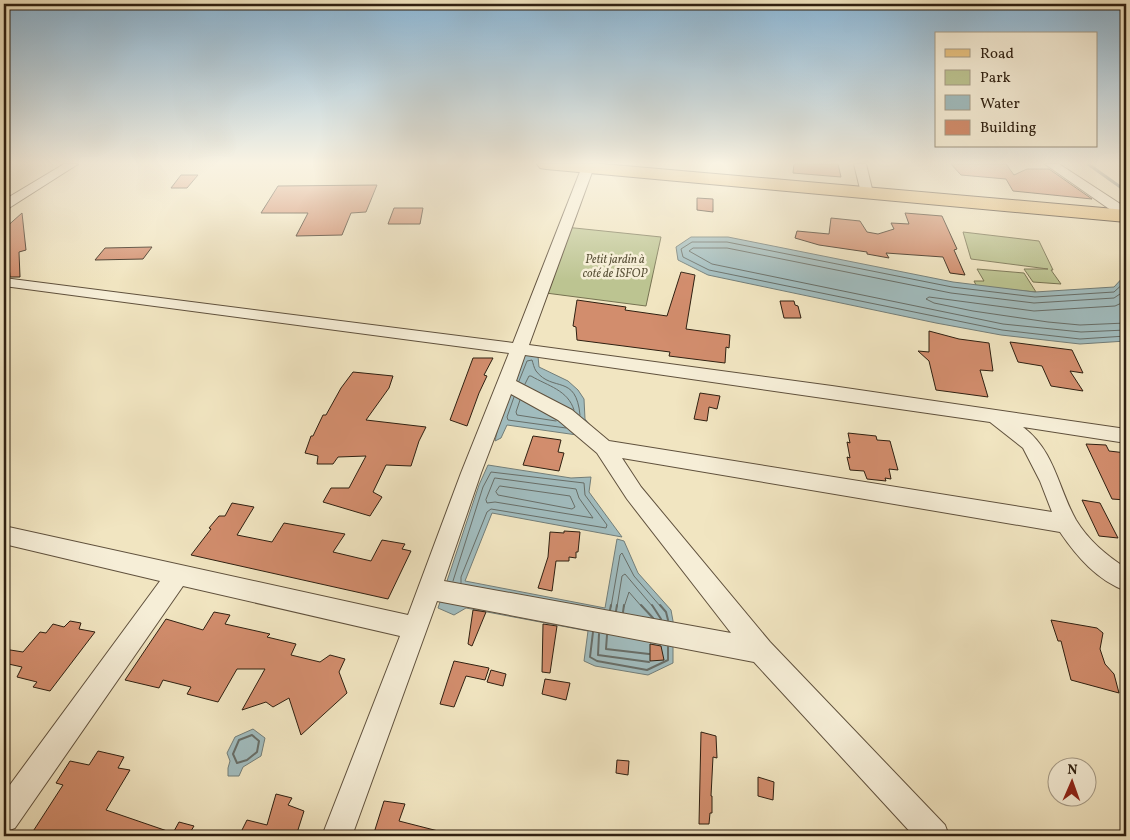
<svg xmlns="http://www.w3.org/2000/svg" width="1130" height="840" font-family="Vollkorn,serif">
<rect width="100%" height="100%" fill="#f1e5c1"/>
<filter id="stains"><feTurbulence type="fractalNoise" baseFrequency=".004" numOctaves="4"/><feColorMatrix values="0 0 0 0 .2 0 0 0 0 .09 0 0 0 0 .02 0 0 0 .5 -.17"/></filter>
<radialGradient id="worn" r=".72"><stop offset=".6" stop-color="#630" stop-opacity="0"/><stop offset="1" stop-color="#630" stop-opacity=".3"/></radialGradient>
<path fill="#bcc491" stroke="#767251" d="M565,227l96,10 -15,69 -108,-14z
M963,232l76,9 14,29h-2l10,14 -28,-2 -9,-13h24l-77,-10z
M977,269l47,4 12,19 -59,-5 -3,-6h10z"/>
<path fill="#a1bcbe" stroke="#737e79" d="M691,237h37l225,45 82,10 79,-5 12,-13v67l-46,3 -79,-9 -65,-12 -228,-48 -30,-15 -2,-13z
M524,354l14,2 1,11 29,14 10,9 6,9 1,20 9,11 -17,5 -70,-10 -6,13 -6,3 5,-22z
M488,465l83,13 20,-1 -2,15 33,45 -130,-24 -27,68 140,27 12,-69 7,2 14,32 33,37 2,11v42l-25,12 -53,-9 -11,-5 4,-30 -122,-23 -12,7 -16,-7 41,-123z
M253,729l12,9 -4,18 -18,11 -4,9h-11v-8l2,-7 -3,-8 8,-16z"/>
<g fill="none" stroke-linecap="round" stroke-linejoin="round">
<path stroke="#686e68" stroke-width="1" d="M1126,281l-12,11 -79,5 -83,-10 -225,-45h-35l-11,7 2,8 26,13 293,60 78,9 46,-3
M1126,290l-12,8 -80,5 -83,-10 -224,-45h-34l-4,3 23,13 291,60 78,8 45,-2
M1126,301l-11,5 -81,5 -105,-14 -3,2 8,4 39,8 75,11 32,3 46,-2
M519,381l8,-20 5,-1c1,3 2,8 4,11 17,22 40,2 44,44
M525,384l4,-8h2c17,10 37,14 43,34
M514,397l-7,20 1,3 58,8
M520,400l-4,12 1,3 39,6
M495,478l81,11 3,9 14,20 -98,-16 -8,1 -1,-3z
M500,486l70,10 5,11 -3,2 -74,-14 -2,-3z
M453,581l30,-94 8,-15 93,11 1,12 22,30 -1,3 -115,-19 -4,3 -26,65v6
M611,607l9,-52 2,-2 12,23 27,31
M617,607l5,-31 3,-2 28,33
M624,607l5,-15 13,15"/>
<path stroke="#686e68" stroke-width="2" d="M641,605l12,13
M652,605l9,14
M660,605l6,7 2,8
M610,610l1,-5
M616,611l1,-6
M623,612l1,-7
M593,632l-3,25 7,4 50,9 21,-10v-13
M599,634l-1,21 51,7
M607,635l-1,14 43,5
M252,735l7,6 -2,11 -10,8 -10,3 -4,-9 6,-14z"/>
<path stroke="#737e79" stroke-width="3" d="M1088,164l38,27"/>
</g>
<path fill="#d28d6d" stroke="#2f2011" d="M794,164h44l3,13 -48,-4z
M951,164h55l8,11 13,-6h22l43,30 -79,-8 -7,-12 -45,-4z
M181,175h17l-11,13h-16z
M377,185l-11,27 -15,1 -9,22 -46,1 12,-23h-47l17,-27z
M697,198l16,1v13l-16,-2z
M394,208h29l-3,16h-32z
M22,213l4,37 -7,2 1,25h-10l-2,-22 -4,1v-27z
M905,213l37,3 15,33 -3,1 11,25 -15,-2 -7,-16 -57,-4 3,5 -22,-4v-2l-48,-7 -24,-7 2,-7 32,3 2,-16 29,3 7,11 11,2 16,-5 -3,-6 18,1z
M152,247l-9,12 -48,1 10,-12z
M681,272l14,3 -9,54 44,6 -1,13 -3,-1 -1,16 -56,-7 1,-4 -93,-12 -1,-13 -3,-1 4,-26 49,7 -1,3 42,6z
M780,301h14l1,4 3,1 3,12h-17z
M929,331l30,8 30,4 4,28 -13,-1 8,27 -52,-7 -7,-29 -11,-10 11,1z
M1010,342l62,8 11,23 -13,-2 13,20 -32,-5 -9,-20 -24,-4z
M473,358h20l-9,17 3,1 -8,17 -12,33 -17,-6z
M353,372l40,4 -4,12 -23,32 60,7 -7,14 -8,25 -25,-1 -13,27 9,5 -12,19 -47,-14 8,-14h18l17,-32 -28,1 -5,7h-16l1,-8 -13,-3 6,-17h2l10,-21h3l15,-27z
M700,393l20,3 -3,13 -8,-2 -2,14 -13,-2z
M848,433l28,3 1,4 13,1 8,29 -9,-1 2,10 -6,-1 1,3 -19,-2 -3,-8 -14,-1 -3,-13 3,1 -3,-16 3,1z
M533,436l28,4 -3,12 6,1 -5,18 -36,-6z
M1086,444l20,1 3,6 17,2v47l-14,-1z
M1082,500l18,3 18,35 -19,-2z
M232,503l22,4 -17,28 35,7 12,-19 61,11 -12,18 38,9 11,-21 23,4 -3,5 9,2 -23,48 -197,-44 20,-26 -2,-1 10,-12h6z
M564,531l16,1 -2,20h-2v6l-7,-1v4h-13l-4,30 -14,-3 10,-31 2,-25 14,1z
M473,610l13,2 -14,34 -4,-2z
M214,612l16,3 -5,9 45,10 -3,3 29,7 -5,11 29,7 10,-7 15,4 -6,13 8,21 -46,42 -12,-37 -16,9 -7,-5 -24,8 23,-41h-28l-19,33 -31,-8 4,-7 -28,-7 -4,8 -34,-8 41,-61 37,11z
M1051,620l46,8 6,5 -3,16 5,15 9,10 5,19 -48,-13 -10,-39h-3z
M70,621l11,2 -2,6 16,3 -45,59 -17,-4 4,-5 -20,-5 5,-10 -18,-4v-14l19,3 17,-20 6,1 7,-9 11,3z
M543,624l14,2 -7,47 -8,-1z
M650,644l11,2 3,14 -14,1z
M454,661l35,7 -4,12 -19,-4 -12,31 -14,-3z
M491,670l15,4 -3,12 -16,-4z
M545,679l25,4 -4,17 -24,-6z
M701,732l15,4 1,22 -4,-1 -2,39h1v17h-2l-1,11h-10z
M98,751l26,6 -6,11 12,2 -24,40 67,23 6,-11 15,4 -6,10h-158l33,-51 -7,-2 14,-22 19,4z
M617,760l12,1 -1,14 -12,-2z
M758,777l16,5 -1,18 -15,-4z
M276,794l16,4 -4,7 16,6 -8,25h-57l8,-16 20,5z
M384,801l21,3 -6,17 43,11 -1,4h-68z"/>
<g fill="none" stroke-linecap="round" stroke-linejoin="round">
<g stroke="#60513d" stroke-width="2">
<path id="street" d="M64,164h14l-69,44 -5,1v-9z
M583,164h12l-66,181 303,41 294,43v14l-103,-16c32,24 35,61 53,93 12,20 31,36 50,48v23c-29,-11 -49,-34 -66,-59l-438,-74 19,29 129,155 175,183 4,11h-35l-160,-174 -317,-61 -85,235h-30l78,-200 -217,-50 -168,242 -11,4v-39l156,-212 -156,-37v-18l404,89 53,-142 48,-120 -505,-67v-8l509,65zM525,355l465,67 33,26 17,33 12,31 -443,-71 -37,-31 -56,-29zM511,394l47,26 39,33 30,46 104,134 -287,-52 37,-108z
M854,164h12l7,29 -2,3 -4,1 -6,-4z
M1045,164h14l66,43 1,12h-7l-4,-6z"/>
</g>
<g stroke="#2f2011" stroke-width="2">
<path id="primary" d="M537,164h65l524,46v12l-580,-53 -6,-1z"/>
</g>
<use href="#street" fill="#f6eed7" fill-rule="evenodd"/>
<use href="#primary" fill="#e8c280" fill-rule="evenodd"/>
</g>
<linearGradient id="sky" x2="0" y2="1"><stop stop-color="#8bb7d7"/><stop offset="0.58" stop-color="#f9f3e3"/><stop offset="1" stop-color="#f9f3e3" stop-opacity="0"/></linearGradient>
<rect width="1130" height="281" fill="url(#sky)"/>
<g text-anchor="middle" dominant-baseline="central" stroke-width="5" stroke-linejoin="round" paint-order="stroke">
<g font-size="12" font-style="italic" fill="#595137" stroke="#f6eed7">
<text x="615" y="260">Petit jardin à<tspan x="615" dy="14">coté de ISFOP</tspan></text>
</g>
</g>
<rect width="1130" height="840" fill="none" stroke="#f1e5c1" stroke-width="20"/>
<rect x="5" y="5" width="1120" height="830" fill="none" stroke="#2f2011" stroke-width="2.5"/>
<rect x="10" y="10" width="1110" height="820" fill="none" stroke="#2f2011"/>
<rect x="935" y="32" width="162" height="115" fill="#f6eed7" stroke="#a69c88"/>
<rect x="945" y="49" width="25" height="8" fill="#e8c280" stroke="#a69c88"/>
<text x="980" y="58" font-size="15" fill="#2f2011">Road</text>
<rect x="945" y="70" width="25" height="15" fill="#bcc491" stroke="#a69c88"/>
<text x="980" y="82" font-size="15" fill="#2f2011">Park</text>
<rect x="945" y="95" width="25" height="15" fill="#a1bcbe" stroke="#a69c88"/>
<text x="980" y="108" font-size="15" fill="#2f2011">Water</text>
<rect x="945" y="120" width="25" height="15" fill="#d28d6d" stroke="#a69c88"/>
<text x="980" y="132" font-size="15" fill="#2f2011">Building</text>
<g transform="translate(1072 782) rotate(2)"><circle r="24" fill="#f6eed7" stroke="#a69c88"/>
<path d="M0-4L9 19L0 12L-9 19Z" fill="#8f2418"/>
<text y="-8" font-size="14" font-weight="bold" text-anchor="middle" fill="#2f2011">N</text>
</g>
<rect width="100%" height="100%" filter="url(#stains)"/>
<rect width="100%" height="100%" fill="url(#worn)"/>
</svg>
